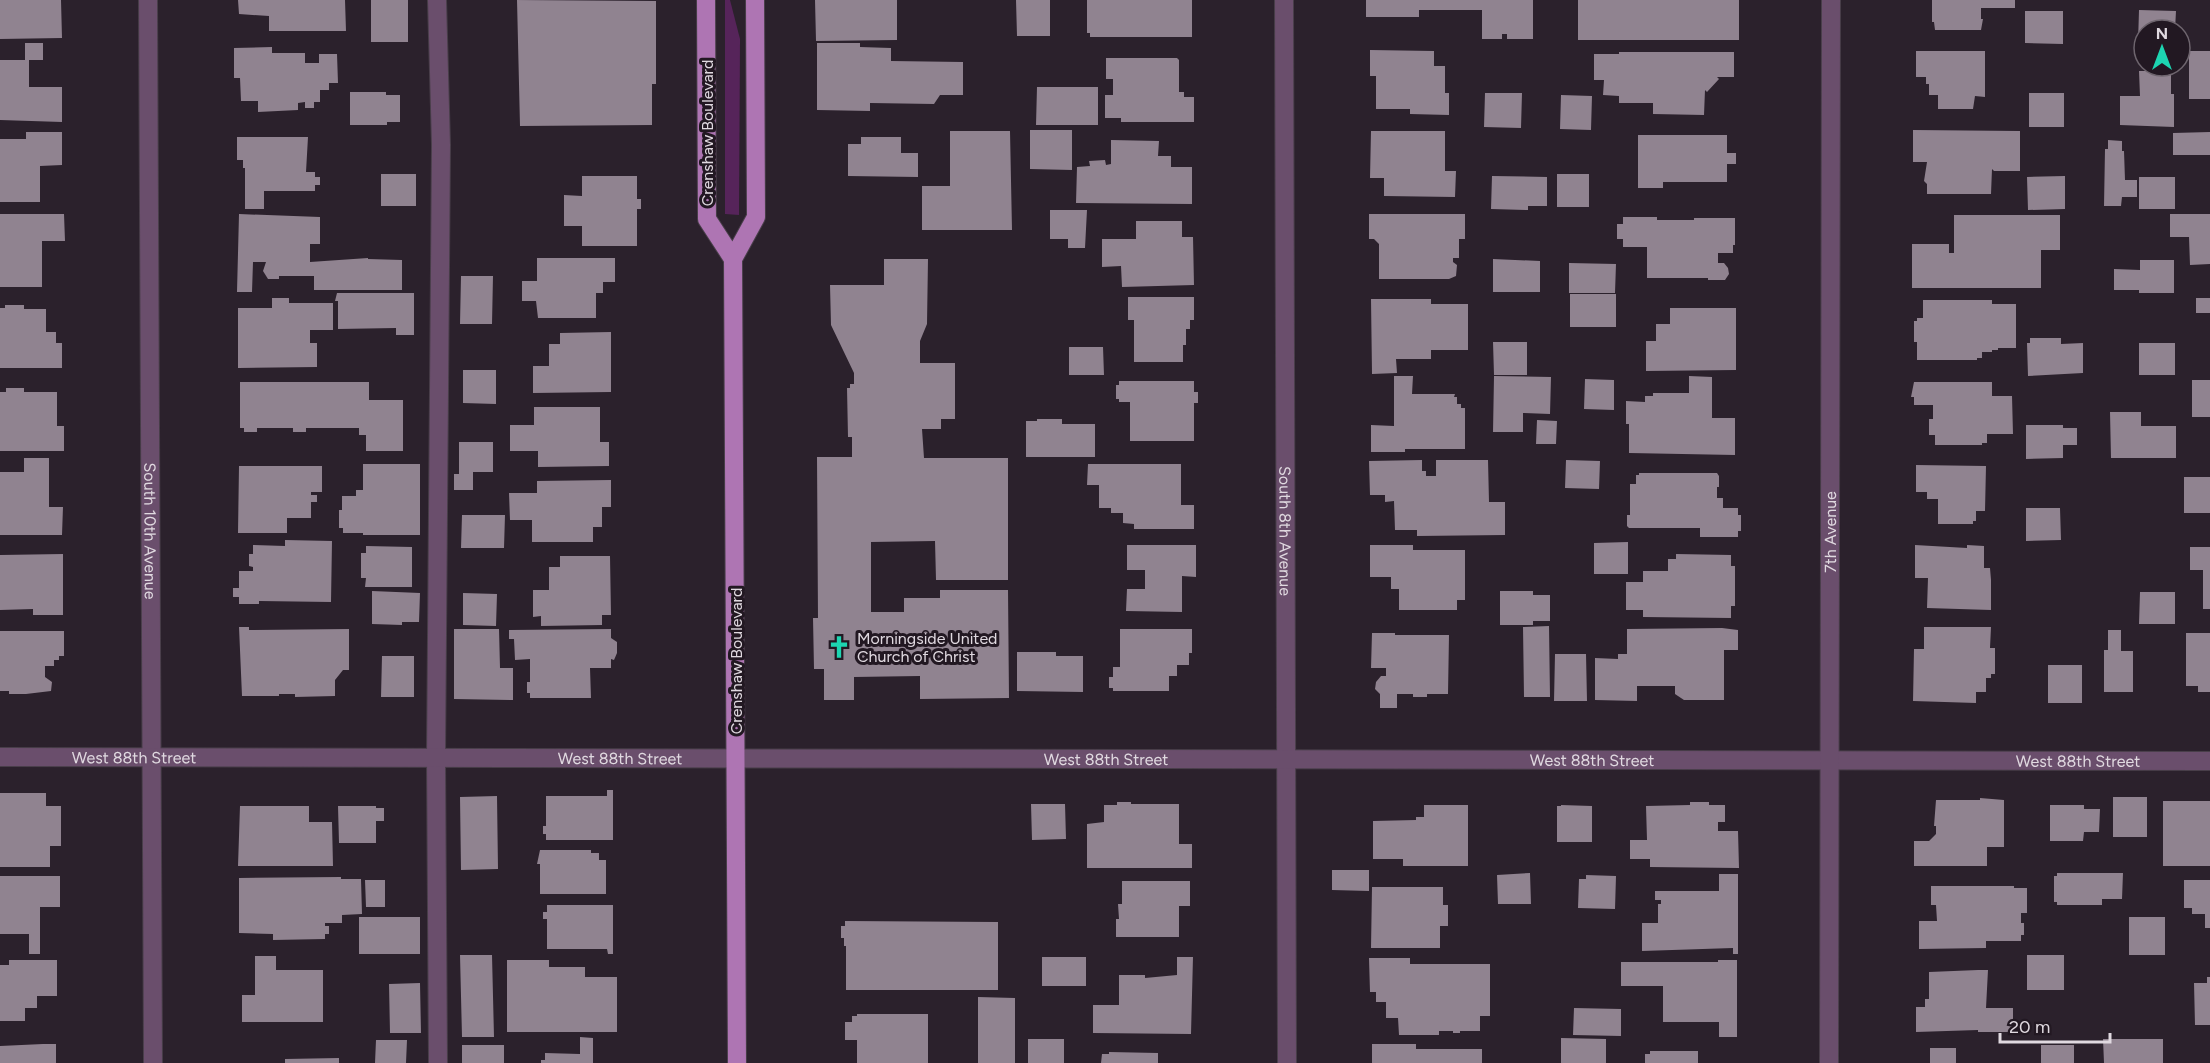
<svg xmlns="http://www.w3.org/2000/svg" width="2210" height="1063" font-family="Figtree,sans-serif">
<rect width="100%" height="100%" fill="#2b212c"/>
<path fill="#56245a" d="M725,0h5l10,39 -1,176 -14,-1z"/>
<path fill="#908390" d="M0,0h61l1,38 -62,1z
M238,0h107l1,31h-77v-15l-30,-2z
M371,0h37v42h-37z
M517,0l139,1v83h-4v41l-132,1z
M815,0h82v40l-81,1z
M1016,0h34v36h-33z
M1087,0h105v37h-102v-4h-3z
M1366,0h167v39h-26v-5h-5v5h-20v-29h-63v7h-53z
M1578,0h161v40h-161z
M1932,0h83v8h-34v11h2l-2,11h-46l-1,-8h-2z
M2139,10l37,1 -1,19h-31v14l-6,-1z
M2025,11h38v33l-38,-1z
M25,43h18v17h-14v27h33v35l-62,-2v-60h25z
M817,43h43v4l31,1v13l72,1v33h-23l-6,9 -64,-1v8l-53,-1z
M272,47v6h33v10h14v-9h18l1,29h-9v7h-9v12h-6v6h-9v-6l-7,1v7l-40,2v-11h-17l-1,-23h-6v-30z
M1370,50l64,1v15h11v27h4v22l-39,-1v-5h-34v-33h-6z
M1916,51h69v46l-10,-1 -2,13h-35v-14h-9v-11h-3v-7h-10z
M2189,51h21v48h-21z
M1619,52h115v25h-17l2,2 -12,13 -2,-2 -1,25 -51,-1v-11h-34v-7l-16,-1 1,-15h-10v-26h25z
M1106,58h71l2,2v32h5v5h10v25h-73v-4h-16v-23h8v-16h-7z
M2139,71h32v23h3v33l-54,-2v-29h20z
M1037,87h61v38h-62z
M350,92h36v3h14v27h-13v3h-37z
M1485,93h37l-1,35 -37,-1z
M2029,93h35v34h-35z
M1561,95l31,1 -1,34 -31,-1z
M1030,130h42v40l-42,-1z
M1913,130l107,1v40h-26l-2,-2 -1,25h-64v-10l-3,-3 3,-19h-14z
M950,131h60l2,99h-90v-44h28z
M1371,131h74v40h11l-1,26 -71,-1v-18h-14z
M26,132h36v33l-22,1v36h-40v-63h26z
M2210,132v23h-37v-22z
M1638,135h89v18h9v11h-9v18h-64v6h-25z
M237,137h71l-2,35h9v5h5v8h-5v6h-51v18h-19v-41h-2v-8h-6z
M861,137h40v16h17v24l-70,-1v-32h13z
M1111,140l48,1 -1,15h13v11h21v37l-116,-1 1,-36 13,-1 -1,-5 16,-1 1,5 5,-1z
M2108,140l14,1v10h2l1,29h12v17h-15l-1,9h-17l1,-57h3z
M381,174h35v32h-35z
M1557,174h32v33h-32z
M582,176h55v23h4v10h-4v37h-55v-20h-18v-31l18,1z
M1492,176l55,1v29h-19v4l-37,-1z
M2065,176v33l-37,1 -1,-33z
M2139,177h36v32h-36z
M1050,210h37l-2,38h-17v-9h-18z
M0,214h64l1,27h-23v46h-42z
M239,214l81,3v27h-10v18l58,-4v1l34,1v30h-88v-14h-35v3h-11l-5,-8 3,-9h-13l-1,30h-15z
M1369,214h96v25h-6v19h-6v4l4,3 -1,11 -7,3h-70v-35l-5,-5h-5z
M2170,214h40v50l-20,1 -1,-28h-19z
M1954,215h106v35h-19v38h-129v-44h37v9h5z
M1623,217h34v3h37v-2h41v27h-2v8h-15v10h6l4,5 1,6 -4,6h-17v-2h-61v-31h-24v-8h-6v-15h6z
M1136,221h46v16h11l1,48 -72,2 -1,-21 -19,1v-28h34z
M537,258h78v24h-12v11h-7v25h-58l-2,-17h-14v-20h15z
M884,259h44l-1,65 -7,17v22h35v56h-14v10h-19l2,29h84v122h-72l-1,-39 -64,1v70h33v-14h36v-8h68l1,108 -89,1v-23l-66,1v23h-30v-31h-10l-1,-51h5l-1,-161h35v-20h-4l-1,-49h3v-4h4v-11l-23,-48 -1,-40h54z
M1493,259l47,2v31h-47z
M2140,260h34v33h-35v-3h-25v-21l26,1z
M1569,263l47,1 -1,29h-46z
M461,276h32l-1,48h-32z
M337,293h77v42h-18v-7l-58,1v-28h-3z
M1570,294h46v33h-46z
M1128,297h66v23h-4v9h-4v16h-3v17h-49v-42h-6z
M272,298h17v5h44v27h-23v13h7v24l-79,1v-60h34z
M2196,298h14v15h-14z
M1371,299h60v5h37v46h-37v9h-35l1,14 -25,1z
M1923,300h69v4h24v44h-18v2h-6v2h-10v6h-5v2h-60v-18h-3v-21h3v-3h6z
M5,305h19v4h22v23h10v11h6v25h-62v-60h5z
M1670,308h66v62l-90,1v-30h10v-17h14z
M611,332v60l-78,1v-27h16v-22h11v-11z
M2030,338h31v6l22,-1v30l-55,3 -1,-33h3z
M1493,342h34v33h-33z
M2139,343h36v32h-36z
M1069,347h34l1,28h-35z
M463,370h33v34l-33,-1z
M1394,376h19l-1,18h43l-1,3h3v7h4v4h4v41h-60v3h-34v-27l23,1z
M1494,376l57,1 -1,37 -27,-1v19h-30z
M1689,376l23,1v41h23v37l-106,-2v-29h-3v-23l19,1v-6h8v-3h36z
M1585,379l29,1v30l-30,-1z
M2192,380h18v37h-18z
M1119,381h75v11h4v11h-4v38h-64v-39h-11v-3h-3v-14h3z
M240,382h129v18h34v51h-37v-16h-7v-7h-53v4h-13v-4h-36v4h-13v-4h-4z
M1914,382h78v14h20l1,38h-26v9h-5v2h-47v-10h-6v-16h4v-14h-19v-8h-3z
M6,388h18v4h33v34h7v25h-64v-59h6z
M534,407h66v35h9v24l-71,1v-16h-28v-26h24z
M2110,412h31v14h35v32h-65z
M1037,419h25v5h33v33h-69v-36h11z
M1537,420l20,1 -1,23h-20z
M2026,425h37v3h14v17h-14v13l-37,1z
M459,442h34v30h-20v18h-19v-16h5z
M24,458h25v49h14l-1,28h-62v-63h24z
M1422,460v11h4v5h10v-16h52l1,42h16v33l-88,1v-6h-22l-1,-29 -9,1v-7h-15l-1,-34z
M1566,460l34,1 -1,28 -34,-1z
M363,464h57v71h-57v-2h-20v-5h-4v-18h3v-14h14v-6h7z
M1088,464h93v41h13v24h-60v-5l-11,-1v-10h-12v-5h-12v-23h-12z
M1916,465l70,1 -1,45h-9v10h-3v3h-35v-25h-11v-7h-11z
M239,466h83v26h-11v3h6v7h-6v16h-24v15h-49z
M1639,473h78l2,3v11h-2v11h6v10h15v7h3v16h-3v6h-38v-9h-71l-2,-2v-11h3v-31h6v-9h3z
M2184,477h26v36h-26z
M611,480v27h-9v20h-9v15h-61v-22h-22l-1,-27h28v-12z
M2026,508h34l1,32 -35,1z
M462,515h43l-1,33h-43z
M285,540l47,1 -1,61 -72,-1v3h-20v-7h-6v-9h6v-17h14v-4l-4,-1v-12h4v-9l32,1z
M1628,542v32h-34v-31z
M1127,545h69v32l-14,-1v36l-56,-1 1,-22h18v-19h-18z
M1370,545h43v5h52v50h-8v10h-58v-21h-8v-12h-21z
M1915,545l52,3v-3l17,1v22h6l1,12v30l-64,-2 1,-30h-13z
M366,546l46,1v40h-47l1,-9h-5v-25h5z
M2190,547h20v62h-7v-39h-13z
M63,554v61h-30v-6l-33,1v-55z
M1676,554l55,1v11h4v40h-4v12l-88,-1v-7h-17v-28h17v-11h25v-12h8z
M560,556h50l1,59h-9v10l-61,1v-10l-8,1v-27h16v-23h11z
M372,591l48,2 -1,29h-17v3l-30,-1z
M1500,591h33v4h17v26h-17v4h-33z
M2140,592h35v32h-36z
M463,593l34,1 -1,32 -33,-1z
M1549,626l1,71h-26l-1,-70z
M239,627h10v3l100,-1v41h-6l-8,10v16l-40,1v-3h-16v2h-37z
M1924,627h67l-1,21h5v26h-4v4h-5v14h-10v11l-63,-2 1,-52h10z
M1722,628l16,2v20h-14v50h-40l-9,-6v-8h-38v15l-42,-1v-42l23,1v-5h9v-25z
M454,629h45l1,39h13v32l-59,-1z
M611,629v9l6,4v11l-3,7 -3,-1v9h-21l1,30h-61v-5h-3v-11h3v-23l-15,1 -1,-21h-5v-9z
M1120,629h72v24h-3v12h-12v11h-8v15h-56v-3h-4v-11h4v-10h7z
M2108,630h13v21h12v41h-29v-42h4z
M0,631h64v25h-5v4h-5v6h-9v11l7,5 -1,9 -25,3h-17v-3h-9z
M1372,633h23v2h54l-1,59h-21v3h-14v-3h-16v14h-17v-14l-5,-5 1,-7 5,-6h5v-8h-15z
M2186,633h24v59h-12v-6h-12z
M1017,652h39v4h27v36l-66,-1z
M1555,654h31l1,47h-33z
M382,656h32v41h-33z
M2048,665h34v38h-34z
M607,790h6v50h-67v-6h-3v-8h3v-30h61z
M0,793h46v13h15v40h-11v21h-50z
M497,796l1,73 -37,1 -1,-73z
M2113,797h34v40h-34z
M1980,798l24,2v47h-17v19h-73v-25h15l7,-7v-8h-2l2,-26h44z
M2163,801h47v65h-47z
M1117,802h14v2h48v40h13v24h-105v-44l17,-2v-17h13z
M1690,802h19v3h16v17h-7v9h20l1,37 -89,-1v-8h-20v-19h17l-1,-34 44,-1z
M1031,804h34l1,35 -34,1z
M1424,805h44v61h-65v-7h-30v-38l43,-1v-3h8z
M1561,805l31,1v36h-35v-36h4z
M2050,805h34v4h16l-1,23h-15l-1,9h-33z
M240,806h69v16h23l1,44h-95z
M338,806h38v2h8v13h-8v22h-37z
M540,850h51v3h8v7h7v34h-66v-30h-3z
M1332,870h37v21l-37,-1z
M1530,873l1,31h-33l-1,-29z
M2057,873h66l-1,26h-20v6h-45v-3h-3v-26h3z
M1719,874h19v80h-5v-6l-91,3v-28h16v-19h3v-4h-6v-9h64z
M1586,875l30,1 -1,33 -37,-1 1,-29h7z
M0,876h60v31h-20v47h-11v-20h-29z
M341,877v2h20l1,35 -20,1v8h-17v3h4v8h-4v5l-52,1v-6l-34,-1v-55z
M365,880h20v27h-19z
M2184,880h26v48h-5v-14h-13v-6h-8z
M1122,881h68v25h-11v31h-63v-18h3l-1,-15h4z
M1931,886h83v2h13v25h-6v10h3v12h-3v6h-35v7l-67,1v-28h18l-1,-16h-5z
M1372,887h71v18h5v21h-8v22h-69z
M547,905h66v49h-5l-1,-5h-60v-30h-4v-7h4z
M359,917h61v37h-61z
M2129,917h36v38h-36z
M845,921l153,1v68h-152v-44h-2v-8h-3v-12h4z
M460,955h32l2,82h-32z
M2027,955h37v35h-37z
M255,956h21v14h47v52h-81v-27h13z
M1042,957h44v29h-44z
M1177,957h16l-2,77 -98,-1v-28h26v-30h26v3l32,-3z
M1369,958h41v6h80v52h-10v15h-20v2h-7v-2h-14v4h-40l-1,-17h-12v-16h-10v-10h-6z
M9,960h48v36h-20v12h-12v13h-25v-56h9z
M507,960h42v7h36v10h32v55h-110z
M1718,960h19v77h-18v-15h-56v-36h-42v-24h97z
M1978,970h10l-2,38h27v24h-35v-2l-62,2v-25h9v-8h4v-27z
M2207,977h3v48h-15l-1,-42h13z
M420,983l1,50h-31l-1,-49z
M978,997l37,1v65h-37z
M1574,1008l47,1v27l-48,-1z
M857,1014h71v49h-71v-23h-12v-18h7v-6h5z
M580,1037l13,1v25h-52v-3h4v-7l35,1z
M1561,1038l45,1v24h-45z
M1028,1039h36v24h-36z
M2103,1039h60v24h-59z
M376,1040h31l-1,23h-31z
M43,1044h13v19h-56v-17z
M1372,1044h44v5h66v14h-110z
M462,1045h42v18h-42z
M2041,1045h33v18h-33z
M1930,1048h26v15h-26z
M1650,1051h48v12h-53v-9h5z
M1109,1052l49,1v10h-57l1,-9h7z
M339,1058v5h-54v-4z"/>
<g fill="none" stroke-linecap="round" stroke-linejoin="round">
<g stroke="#483e49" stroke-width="20">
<g id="minor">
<path id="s1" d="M148,0l5,1063"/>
<path d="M437,0l4,145 -5,613 2,305"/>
<path id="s2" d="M1284,0l3,1063"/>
<path id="s3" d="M0,757l2210,4"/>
<path id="s4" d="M1829,1063l2,-1063"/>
</g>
</g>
<g stroke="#483e49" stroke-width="20">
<path id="major" d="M706,0l1,219 26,40
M737,1063l-4,-804 23,-42 -1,-217"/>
</g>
<use href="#minor" stroke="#6a4e6c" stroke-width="18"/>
<use href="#major" stroke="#ae75b3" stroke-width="18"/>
</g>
<defs>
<g id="church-bare" transform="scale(1.8)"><path d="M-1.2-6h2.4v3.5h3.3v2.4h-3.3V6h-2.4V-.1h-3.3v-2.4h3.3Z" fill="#1dd5b1" stroke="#221822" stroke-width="2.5" paint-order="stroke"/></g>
</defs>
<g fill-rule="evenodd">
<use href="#church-bare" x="839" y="647"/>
</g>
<g text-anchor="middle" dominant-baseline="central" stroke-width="6" stroke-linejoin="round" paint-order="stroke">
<g font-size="16" fill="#e0d9e0" stroke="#221822">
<text transform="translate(707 133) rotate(-90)">Crenshaw Boulevard</text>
<text stroke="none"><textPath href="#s1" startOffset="531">South 10th Avenue</textPath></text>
<text stroke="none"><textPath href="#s2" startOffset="531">South 8th Avenue</textPath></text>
<text stroke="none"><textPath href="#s4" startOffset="531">7th Avenue</textPath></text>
<text transform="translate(736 661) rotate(-90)">Crenshaw Boulevard</text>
<text stroke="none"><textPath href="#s3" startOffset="134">West 88th Street</textPath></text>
<text stroke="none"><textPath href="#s3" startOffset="620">West 88th Street</textPath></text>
<text stroke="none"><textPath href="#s3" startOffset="1106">West 88th Street</textPath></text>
<text stroke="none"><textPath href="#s3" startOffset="1592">West 88th Street</textPath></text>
<text stroke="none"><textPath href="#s3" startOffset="2078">West 88th Street</textPath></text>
</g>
<g font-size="16" fill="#e0d9e0" stroke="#221822" text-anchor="start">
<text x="857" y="638">Morningside United<tspan x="857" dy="18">Church of Christ</tspan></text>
</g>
</g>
<g transform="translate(2162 48)"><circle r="28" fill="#221822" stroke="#6e656e" stroke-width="1.5"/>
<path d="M0-4.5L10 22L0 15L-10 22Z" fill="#1dd5b1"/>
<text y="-9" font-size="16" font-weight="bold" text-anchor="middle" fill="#e0d9e0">N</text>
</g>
<path d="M2000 1033v9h110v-9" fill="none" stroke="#e0d9e0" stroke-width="3"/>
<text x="2009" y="1033" font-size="18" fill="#e0d9e0" stroke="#221822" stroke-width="4.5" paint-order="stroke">20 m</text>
</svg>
